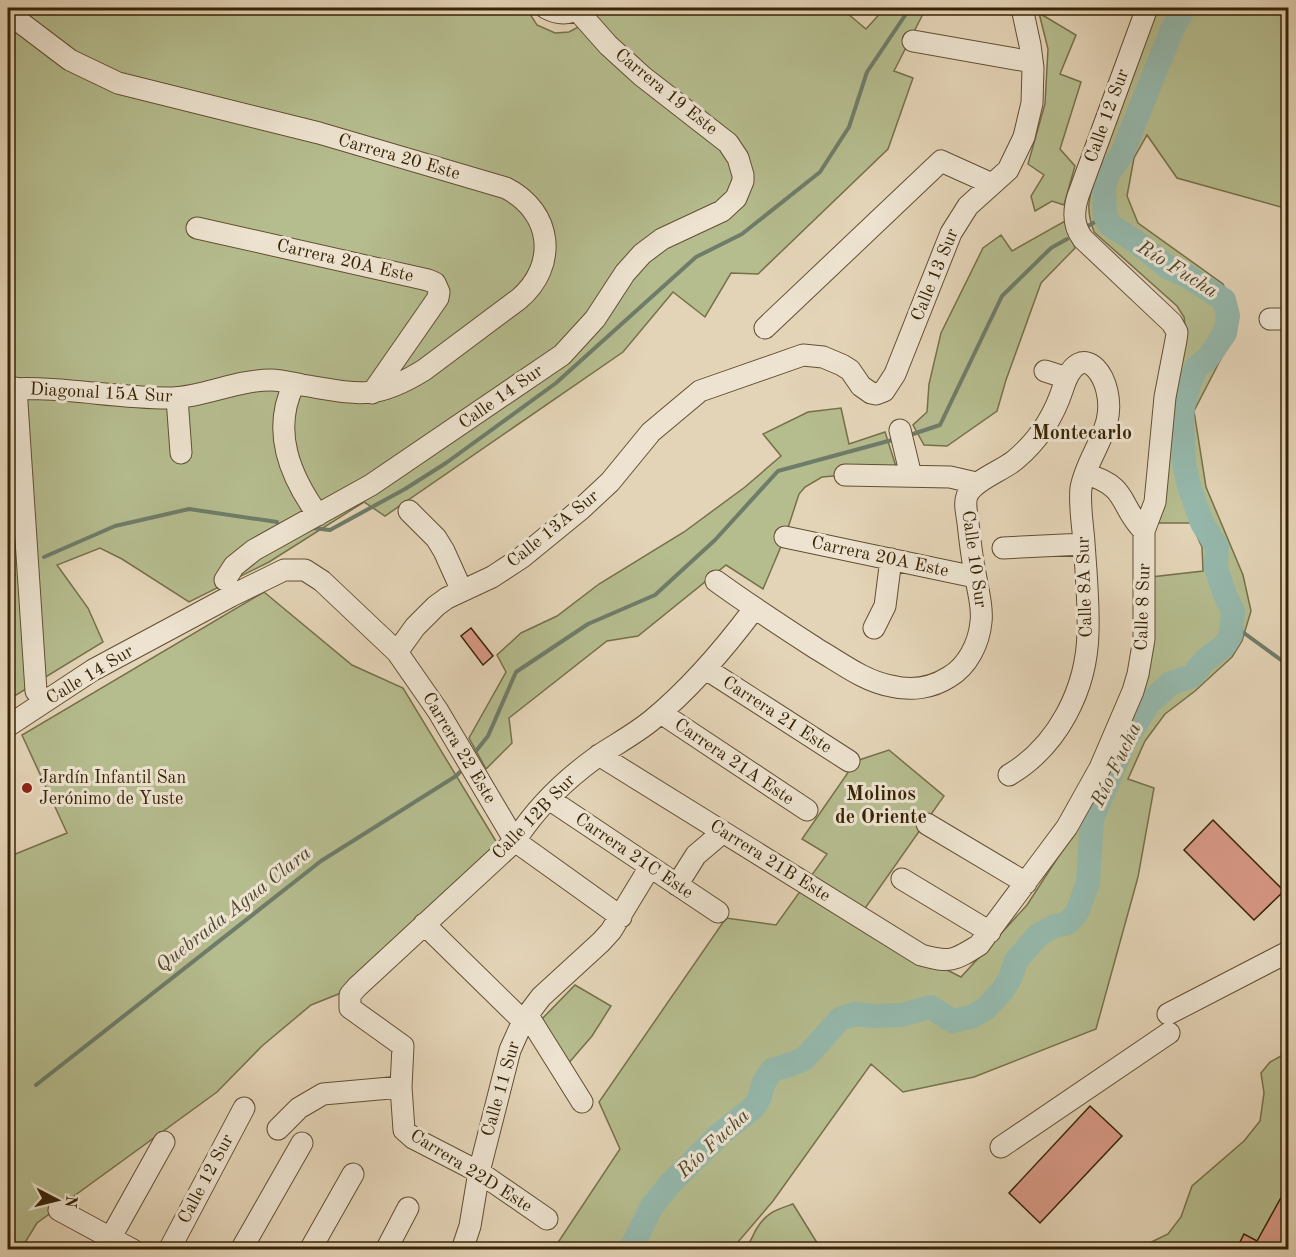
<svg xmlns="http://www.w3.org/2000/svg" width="1296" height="1257" font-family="'Old Standard TT',serif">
<rect width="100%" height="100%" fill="#e4d4b7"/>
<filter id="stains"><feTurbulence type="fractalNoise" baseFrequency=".00333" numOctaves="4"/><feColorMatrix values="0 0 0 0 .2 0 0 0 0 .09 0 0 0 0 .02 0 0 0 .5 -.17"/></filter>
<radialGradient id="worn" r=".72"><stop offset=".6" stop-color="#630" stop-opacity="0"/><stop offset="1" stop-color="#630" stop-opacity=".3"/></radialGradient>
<path fill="#b5bc8e" stroke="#767049" stroke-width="1.5" d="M8,8h518l11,17 18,8 14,-1 17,-9 11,-15h244l25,21 19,-21h41l-32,63 19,7 -25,71 -130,125 -27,-1 -26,44 -32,-25 -50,60 -238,164 -21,-14 -95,60 -80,40 -67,-43 -22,-11 -43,17 31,43 15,34 -95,58z
M1160,8h128v201l-111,-31 -30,-43 -13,23 -7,38 11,27 85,61 15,34 -14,35 -30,58 12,76 37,88 8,36 -9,30 -10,16 -37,34 -30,23 -20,27 -17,38 26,9 -16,89 -42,152 -122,48 -71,15 -32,-28 -98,137 -41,48 -179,1 67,-101 -21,-47 127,-184 50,7 51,-71 -25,-15 54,-78 33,-11 55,46 -90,128 107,53 66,-72 50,-77 63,-131 11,-120 52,-6 -1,-24 -11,-24h-35l16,-120 14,-70 -2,-16 -7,-11 -83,-74c-8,-22 -6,-32 1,-54l61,-165z
M1039,13l37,22 -16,39 21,8 -21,67 15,17 -11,39 -12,-4 -17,10 -4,-15 13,-21 -16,-11 17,-60 3,-55z
M1065,221l10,27 -34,35 -35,97 -9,31 -50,35 -23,-1 -11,-20 14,-13 2,-28 12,-51 42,-85 18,-13 11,16z
M841,408l8,36 36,-12 14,44 -54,-1 -23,2 -17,10 -6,7 -14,43 -22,52 -37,-24 -88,71 -31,5 -98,77 3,25 -26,26 -17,-31 37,-66 -9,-17 24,-22 36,-17 42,-32 85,-52 61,-45 36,-31 -18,-22 45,-22z
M264,592l88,73 51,23 94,155 -156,150 -30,12 -49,41 -45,46 -180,131 -16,26 -13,1v-393l59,-24 -45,-98z
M575,985l36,21 -19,30 -25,29 -27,-44z
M1288,1052v197l-153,1 33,-16 13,-17 11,-31 52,-45 16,-20 4,-28 -3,-20 9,-11z
M793,1204l26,42 11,3h-86c7,-6 8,-13 13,-21 10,-16 19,-18 36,-24z"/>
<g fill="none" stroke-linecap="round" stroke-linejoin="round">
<path stroke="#6f7c69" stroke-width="4" d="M1088,226l17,-10
M913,434l27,-9 62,-129 49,-48 16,-9
M312,528l18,2 75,-41 41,-26 110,-80 140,-126 46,-23 78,-62 29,-45 18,-55 43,-64
M44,557l71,-31 74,-17 88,13
M8,578l6,-3
M1233,625l55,40
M476,751l12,-15 28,-64 72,-48 67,-29 60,-55 63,-69 114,-31
M36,1085l285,-224 135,-85 4,-4"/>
<path stroke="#95b8ac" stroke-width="24" d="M630,1250l22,-44 18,-22 50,-50 33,-26 6,-9 5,-17 8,-12 17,-5 15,-6 36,-40 15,-5 18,2 28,-1 30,-8 21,14 19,-4 14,-8 17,-18 8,-13 6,-17 22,-26 17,-9 13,-3 9,-11 11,-29 4,-64 32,-76 25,-40 22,-20 21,-7 13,-16 19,-14 7,-11 2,-24 -8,-16 -9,-27 1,-21 -15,-24 -13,-37 -5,-23 -2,-40 1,-16 6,-22 7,-17 12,-10 17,-25 3,-17 -4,-16 -37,-24 -18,-8 -34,-27 -25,-16 -5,-9 -1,-29 4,-13 13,-18 51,-126 12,-22"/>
</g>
<path fill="#d99a88" stroke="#372304" stroke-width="1.5" d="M471,628l22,28 -10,9 -22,-29z
M1213,820l71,71 -30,29 -70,-70z
M1090,1106l32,30 -82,87 -31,-30z
M1288,1185v65h-52l8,-16 13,7z"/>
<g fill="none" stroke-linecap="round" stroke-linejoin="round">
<g stroke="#624f31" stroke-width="23">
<path id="minor" d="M546,8c11,6 22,7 34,0
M8,13l62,47 48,23 201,50 187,55c47,24 52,78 13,111l-95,71c-50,31 -66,24 -122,15 -10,-2 -21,-5 -31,-5 -36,0 -69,18 -104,18 -53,0 -106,-12 -159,-9
M913,41l119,21
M197,228l231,52 7,3 4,9 -1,6 -66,95
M1270,319h18
M765,328l176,-167 51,23
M1045,371l22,7
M294,384c-23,47 -4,92 24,131
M16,388l20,303
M177,398l4,55
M900,430l11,46
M1086,474c44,13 32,31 58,57
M845,475l105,2 26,6
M409,511l27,27 8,13 18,40
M785,537l190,40
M1003,548l81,-4
M225,580l9,-14 20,-16 117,-65 191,-130 33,-36 30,-46 17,-19 20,-15 60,-28 14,-13 7,-17v-6l-5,-17 -10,-15 -86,-67 -34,-31 -31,-35
M716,581c33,24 67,46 101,68 24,14 47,32 74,37 20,5 41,2 58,-9 19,-11 30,-34 32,-55 2,-15 -3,-30 -5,-44 -4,-18 -6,-37 -8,-55 -1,-9 -4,-19 -1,-27 5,-15 35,-25 48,-36 23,-19 39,-44 48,-72 18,-56 54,-8 44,33 -6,23 -22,44 -26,67 -2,17 2,38 3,55 2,29 5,60 4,89 -1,57 -30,114 -79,143
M874,628l11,-22 6,-47
M397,652l18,-25 21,-21 11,-8 45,-21 29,-19 60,-49 29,-27 41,-50 49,-41 103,-36 20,2 19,8 8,5 11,16 10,7 5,1 8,-3 11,-17 56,-141 17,-27 40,-36 16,-33 8,-34 1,-35 -3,-23 -8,-37
M706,669l143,92
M661,713l146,97
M8,726l85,-56 138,-74 53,-26h21l17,11 75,71 41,59 77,130 106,76
M599,755l322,200c29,8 33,6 58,-10l88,-118 33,-59 33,-77 5,-17 6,-35v-108l11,-29 10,-105 11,-57 1,-8 -5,-9 -89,-84c-10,-13 -10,-27 -5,-43l69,-188
M549,799l169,113
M927,824l99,59
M902,879l88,53
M677,885l19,-30 27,-23
M424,924l99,97
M527,1014l55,88
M1168,1014l120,-62
M278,1129l21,-21 24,-14 78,-7
M1001,1147l168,-114
M59,1210l74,40
M547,1219l-68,-47 -66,-34 -9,-8 -3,-43 2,-41 -53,-38v-13l7,-8 158,-146c21,-33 51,-62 83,-85 18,-12 37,-22 54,-36 39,-32 72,-71 102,-111
M111,1237l53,-95
M169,1250l75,-142
M241,1250l61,-107
M310,1250l43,-76
M386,1250l22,-42
M462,1250l8,-24 9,-54 31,-122 13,-29 18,-24 60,-55 10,-11 39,-64"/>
</g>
<use href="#minor" stroke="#ede3d0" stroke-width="21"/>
</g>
<circle fill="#8f2418" stroke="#ede3d0" stroke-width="2" cx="27" cy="788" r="6"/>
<g text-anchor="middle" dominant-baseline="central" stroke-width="6" stroke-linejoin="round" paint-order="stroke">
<g font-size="18" fill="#372304" stroke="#ede3d0">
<text transform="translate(666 92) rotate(39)">Carrera 19 Este</text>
<text transform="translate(1107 116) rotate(-70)">Calle 12 Sur</text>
<text transform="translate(399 157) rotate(16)">Carrera 20 Este</text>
<text transform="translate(345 261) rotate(13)">Carrera 20A Este</text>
<text transform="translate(935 275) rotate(-68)">Calle 13 Sur</text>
<text transform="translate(101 393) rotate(3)">Diagonal 15A Sur</text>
<text transform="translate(501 397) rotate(-35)">Calle 14 Sur</text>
<text transform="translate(553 529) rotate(-39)">Calle 13A Sur</text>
<text transform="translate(880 557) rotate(12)">Carrera 20A Este</text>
<text transform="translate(974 559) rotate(82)">Calle 10 Sur</text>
<text transform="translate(1085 587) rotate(-92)">Calle 8A Sur</text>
<text transform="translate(1143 607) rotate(-88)">Calle 8 Sur</text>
<text transform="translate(90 675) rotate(-31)">Calle 14 Sur</text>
<text transform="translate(777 715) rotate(33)">Carrera 21 Este</text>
<text transform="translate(459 748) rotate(59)">Carrera 22 Este</text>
<text transform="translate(734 762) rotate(34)">Carrera 21A Este</text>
<text transform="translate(534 817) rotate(-46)">Calle 12B Sur</text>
<text transform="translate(634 856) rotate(34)">Carrera 21C Este</text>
<text transform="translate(770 861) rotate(32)">Carrera 21B Este</text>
<text transform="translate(501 1089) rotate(-74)">Calle 11 Sur</text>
<text transform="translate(471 1171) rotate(32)">Carrera 22D Este</text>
<text transform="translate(206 1179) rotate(-62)">Calle 12 Sur</text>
</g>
<g font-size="18" fill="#372304" stroke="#ede3d0" text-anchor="start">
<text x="39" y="778">Jardín Infantil San<tspan x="39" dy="21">Jerónimo de Yuste</tspan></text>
</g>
<g font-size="20" font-style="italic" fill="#4e482e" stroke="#ede3d0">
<text transform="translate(1177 270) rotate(32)">Río Fucha</text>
<text transform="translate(1117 765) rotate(-64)">Río Fucha</text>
<text transform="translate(234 910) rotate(-38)">Quebrada Agua Clara</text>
<text transform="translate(714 1144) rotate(-43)">Río Fucha</text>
</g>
<g font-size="20" font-weight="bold" fill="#372304" stroke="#ede3d0">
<text x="1082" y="434">Montecarlo</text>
<text x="881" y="795">Molinos<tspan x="881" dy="23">de Oriente</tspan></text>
</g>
</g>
<rect width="1296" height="1257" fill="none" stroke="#e4d4b7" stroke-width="30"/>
<rect x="9" y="9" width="1278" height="1239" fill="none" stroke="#372304" stroke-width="3"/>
<rect x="15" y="15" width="1266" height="1227" fill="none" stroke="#372304" stroke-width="1.5"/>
<g transform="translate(57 1200) rotate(97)" stroke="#ede3d0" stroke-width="4.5" paint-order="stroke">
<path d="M0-4.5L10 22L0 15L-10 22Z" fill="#372304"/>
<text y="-9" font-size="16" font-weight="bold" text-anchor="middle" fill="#372304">N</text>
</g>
<rect width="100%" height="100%" filter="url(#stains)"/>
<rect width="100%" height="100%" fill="url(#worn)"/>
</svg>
